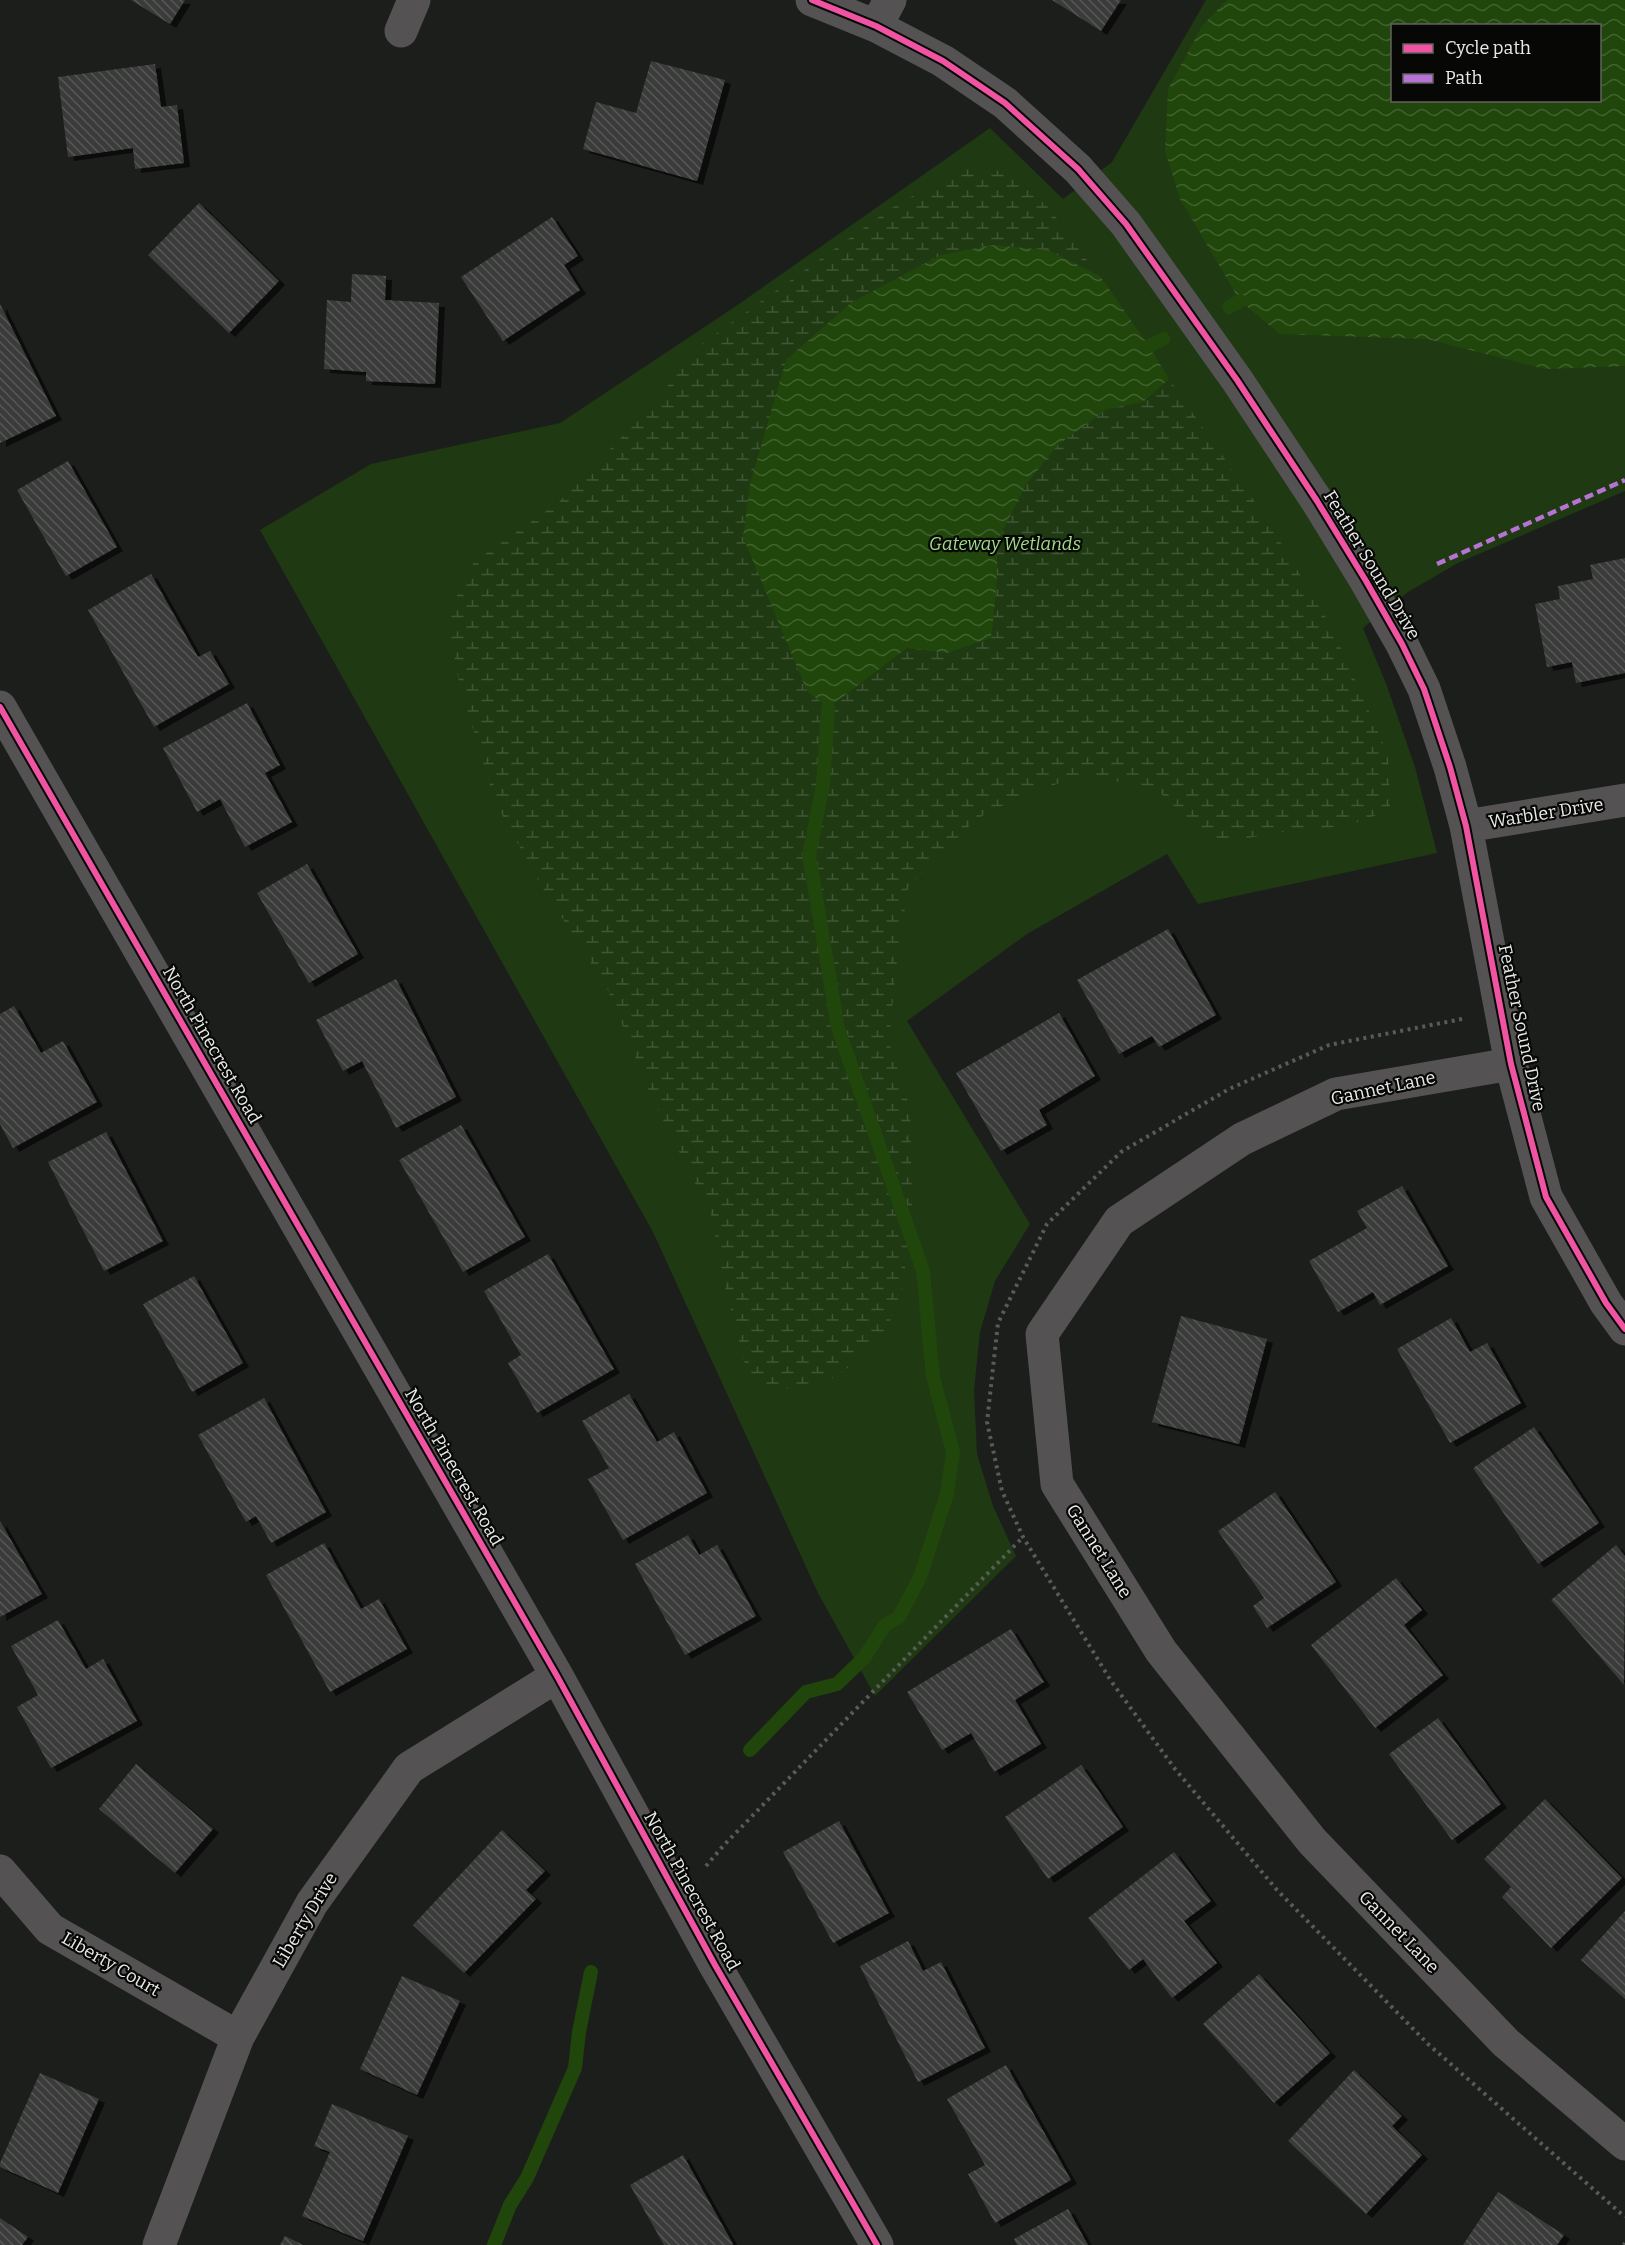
<svg xmlns="http://www.w3.org/2000/svg" width="1625" height="2245" font-family="Bitter,serif">
<defs>
<pattern id="wetland-marsh" width="20" height="14" patternUnits="userSpaceOnUse" patternTransform="scale(1.5)"><rect width="20" height="14" fill="#1f3913"/><path d="M1 5h8M5 5V1M11 12h8M15 12V8" fill="none" stroke="#405635"/></pattern>
<pattern id="water-waves" width="16" height="10" patternUnits="userSpaceOnUse" patternTransform="scale(1.5)"><rect width="16" height="10" fill="#21460c"/><path d="M0 5q4-4 8 0t8 0" fill="none" stroke="#41612f"/></pattern>
<pattern id="building-back-hatch" width="6" height="6" patternUnits="userSpaceOnUse" patternTransform="scale(1.5)"><rect width="6" height="6" fill="#3a3b3a"/><path d="M-1 5l2 2M0 0l6 6M5-1l2 2" fill="none" stroke="#565856"/></pattern>
<filter id="shadow"><feDropShadow dx="6" dy="4" stdDeviation="0" flood-color="#0009"/></filter>
</defs>
<rect width="100%" height="100%" fill="#1c1e1b"/>
<path fill="#1f3913" fill-rule="evenodd" d="M1206,0h419v491l-167,72 -50,29 -45,36 24,58 28,81 22,86 -239,51 -31,-50 -140,80 -120,87 123,203 -35,57 -15,51 -6,58 3,64 16,52 23,50 -141,140 -57,-103 -165,-361 -393,-702 111,-66 189,-41 176,-117 254,-178 73,71 49,-37zM1392,26h208v74h-208z"/>
<path fill="url(#wetland-marsh)" d="M967,165l43,8 40,36 99,137 20,33 97,139 65,108 57,128 2,56 -43,16 -57,5 -66,11 -28,-15 -42,-40 -75,-11 -61,22 -42,21 -68,69 -12,79 -7,75 21,66 2,96 -9,82 -21,55 -46,36 -64,15 -25,-20 -24,-93 -11,-62 -60,-119 -45,-110 -68,-106 -44,-80 -36,-120 -12,-66 27,-54 84,-59 89,-92 56,-68 187,-134z"/>
<path fill="url(#water-waves)" fill-rule="evenodd" d="M1227,0h398v366l-80,3 -118,-30 -147,-5 -40,-33 -60,-102 -15,-48 3,-62 34,-63zM1392,26h208v74h-208z
M992,245l56,5 52,26 49,70 20,33 -26,23 -36,7 -49,36 -31,38 -29,57 -2,53 -5,45 -44,15 -40,-5 -79,60 -21,-17 -64,-154 7,-53 36,-124 66,-58 89,-47z"/>
<g fill="none" stroke-linecap="round" stroke-linejoin="round">
<path stroke="#21460c" stroke-width="14" d="M1229,307l11,-6
M1149,346l14,-7
M750,1750l56,-58 31,-8 27,-26 21,-33 14,-8 21,-40 27,-83 6,-42 -20,-75 -10,-106 -85,-243 -29,-173 14,-70 5,-77
M494,2245l16,-40 17,-27 48,-110 4,-36 12,-60"/>
</g>
<path fill="url(#building-back-hatch)" filter="url(#shadow)" d="M131,0h54l-15,24z
M1052,0h69l-20,31z
M651,61l74,19 -28,101 -114,-32 13,-47 40,11z
M155,64l6,43 16,-2 7,58 -49,6 -2,-21 -65,9 -10,-80z
M199,203l80,78 -50,52 -81,-78z
M552,217l26,39 -14,9 16,25 -77,51 -42,-64z
M352,274l34,2 -1,24 54,3 -4,81 -69,-3v-9l-42,-3 3,-69 24,2z
M0,304l56,112 -56,27z
M68,461l49,86 -51,29 -49,-86z
M1625,558v115l-49,10 -4,-21 -25,5 -12,-63 25,-5 -2,-13 35,-7 -3,-14z
M151,574l47,83 12,-6 19,33 -75,43 -66,-117z
M247,703l33,62 -15,8 27,49 -47,25 -25,-48 -23,13 -34,-64z
M307,864l51,90 -49,29 -52,-90z
M1168,929l48,86 -57,32 -7,-11 -33,18 -42,-74z
M396,979l60,118 -60,31 -34,-67 -19,10 -27,-51z
M14,1006l27,47 22,-12 34,61 -84,46 -13,-24v-110z
M1059,1013l36,63 -56,34 8,15 -46,26 -45,-78z
M461,1125l64,112 -62,35 -64,-112z
M106,1132l57,109 -59,30 -56,-109z
M1402,1186l46,80 -68,39 -7,-13 -35,20 -29,-51 58,-33 -10,-17z
M548,1254l66,115 -77,44 -29,-50 13,-8 -37,-64z
M194,1276l49,87 -51,29 -49,-88z
M1181,1316l86,23 -28,105 -87,-22z
M1451,1318l19,34 17,-9 34,60 -71,40 -53,-94z
M629,1394l28,48 17,-10 33,61 -84,47 -35,-61 21,-11 -27,-47z
M264,1398l62,114 -55,31 -15,-27 -10,6 -48,-87z
M1534,1427l65,96 -61,41 -65,-96z
M1275,1492l61,90 -69,46 -14,-22 11,-8 -46,-67z
M0,1521l42,73 -42,23z
M688,1535l11,20 18,-10 39,71 -71,39 -50,-91z
M324,1543l37,66 18,-10 28,50 -77,43 -64,-117z
M1616,1545l9,11 -1,129 -73,-85z
M1396,1578l26,32 -18,15 39,50 -68,53 -64,-83z
M58,1620l28,49 17,-10 34,62 -86,47 -34,-61 21,-12 -27,-49z
M1011,1629l33,53 -29,18 26,44 -47,28 -23,-39 -29,17 -35,-58z
M1438,1718l63,86 -49,36 -63,-86z
M136,1764l77,65 -38,44 -76,-64z
M1081,1765l42,62 -75,52 -43,-62z
M1545,1799l77,79 -71,70 -49,-51 9,-10 -27,-28z
M839,1821l50,92 -56,30 -50,-91z
M502,1830l43,41 -19,19 10,9 -72,74 -51,-48z
M1174,1852l37,49 -27,20 33,42 -45,35 -29,-39 -14,11 -41,-52z
M1625,1911v88l-44,-39z
M908,1941l15,30 18,-9 44,86 -67,34 -58,-116z
M1259,1974l71,79 -56,50 -71,-79z
M402,1976l58,25 -43,94 -57,-26z
M1006,2065l65,115 -76,43 -27,-49 17,-9 -38,-66z
M1354,2070l48,46 -10,10 30,29 -56,59 -78,-73z
M40,2073l59,26 -41,94 -58,-26v-4z
M332,2104l76,32 -45,105 -61,-25 28,-64 -16,-6z
M683,2155l50,89 -2,1h-67l-34,-60z
M1498,2192l66,43 -7,10h-94z
M1068,2209l20,36h-71l-3,-6z
M0,2218l28,19 -6,8h-22z
M285,2236l18,9h-23z"/>
<g fill="none" stroke-linecap="round" stroke-linejoin="round">
<path stroke="#595a59" stroke-width="4" stroke-dasharray="3 4.5" stroke-linecap="butt" d="M1462,1019l-133,26 -100,44 -108,63 -74,72 -49,99 -11,99 15,69 21,46 88,144 64,88 102,121 151,154 197,173
M706,1866l18,-21 299,-308
M1624,2245l1,-2"/>
<path stroke="#545253" stroke-width="33" d="M812,0l64,26 67,35 62,42 73,66 48,55 111,156 80,121 49,80 36,63 22,45 26,78 16,59 45,238 35,133 60,106 19,26
M876,26l14,-26
M401,31l13,-31
M0,707l557,969 158,289 162,280
M1466,826l159,-26
M1511,1064l-175,30 -94,45 -123,82 -77,113 15,150 104,167 151,190 194,202 119,101
M0,1871l50,58 188,108
M159,2245l79,-208 74,-134 97,-135 148,-92"/>
<path stroke="#b673d3" stroke-width="4.5" stroke-dasharray="9 4.5" stroke-linecap="butt" d="M1437,564l188,-84"/>
<g stroke="#070806" stroke-width="10">
<path id="cycleway" d="M812,0l64,26 67,35 62,42 73,66 48,55 111,156 80,121 49,80 36,63 22,45 26,78 16,59 45,238 35,133 60,106 19,26
M0,707l557,969 158,289 162,280"/>
</g>
<use href="#cycleway" stroke="#f153a3" stroke-width="6"/>
</g>
<g text-anchor="middle" dominant-baseline="central" stroke-width="4.5" stroke-linejoin="round" paint-order="stroke">
<g font-size="18" font-style="italic" fill="#a0dd87" stroke="#070806">
<text x="1005" y="544">Gateway Wetlands</text>
</g>
<g font-size="18" fill="#e7eae6" stroke="#070806">
<text transform="translate(1372 565) rotate(59)">Feather Sound Drive</text>
<text transform="translate(1546 813) rotate(-9)">Warbler Drive</text>
<text transform="translate(1522 1028) rotate(78)">Feather Sound Drive</text>
<text transform="translate(212 1045) rotate(60)">North Pinecrest Road</text>
<text transform="translate(1383 1088) rotate(-12)">Gannet Lane</text>
<text transform="translate(454 1467) rotate(60)">North Pinecrest Road</text>
<text transform="translate(1099 1551) rotate(58)">Gannet Lane</text>
<text transform="translate(692 1891) rotate(61)">North Pinecrest Road</text>
<text transform="translate(305 1920) rotate(-59)">Liberty Drive</text>
<text transform="translate(1399 1932) rotate(46)">Gannet Lane</text>
<text transform="translate(111 1964) rotate(30)">Liberty Court</text>
</g>
</g>
<rect x="1391" y="24" width="210" height="78" fill="#070806" stroke="#616260" stroke-width="1.5"/>
<rect x="1403" y="44" width="30" height="9" fill="#f153a3" stroke="#616260" stroke-width="1.5"/>
<text x="1445" y="54" font-size="18" fill="#e7eae6">Cycle path</text>
<rect x="1403" y="74" width="30" height="9" fill="#b673d3" stroke="#616260" stroke-width="1.5"/>
<text x="1445" y="84" font-size="18" fill="#e7eae6">Path</text>
</svg>
